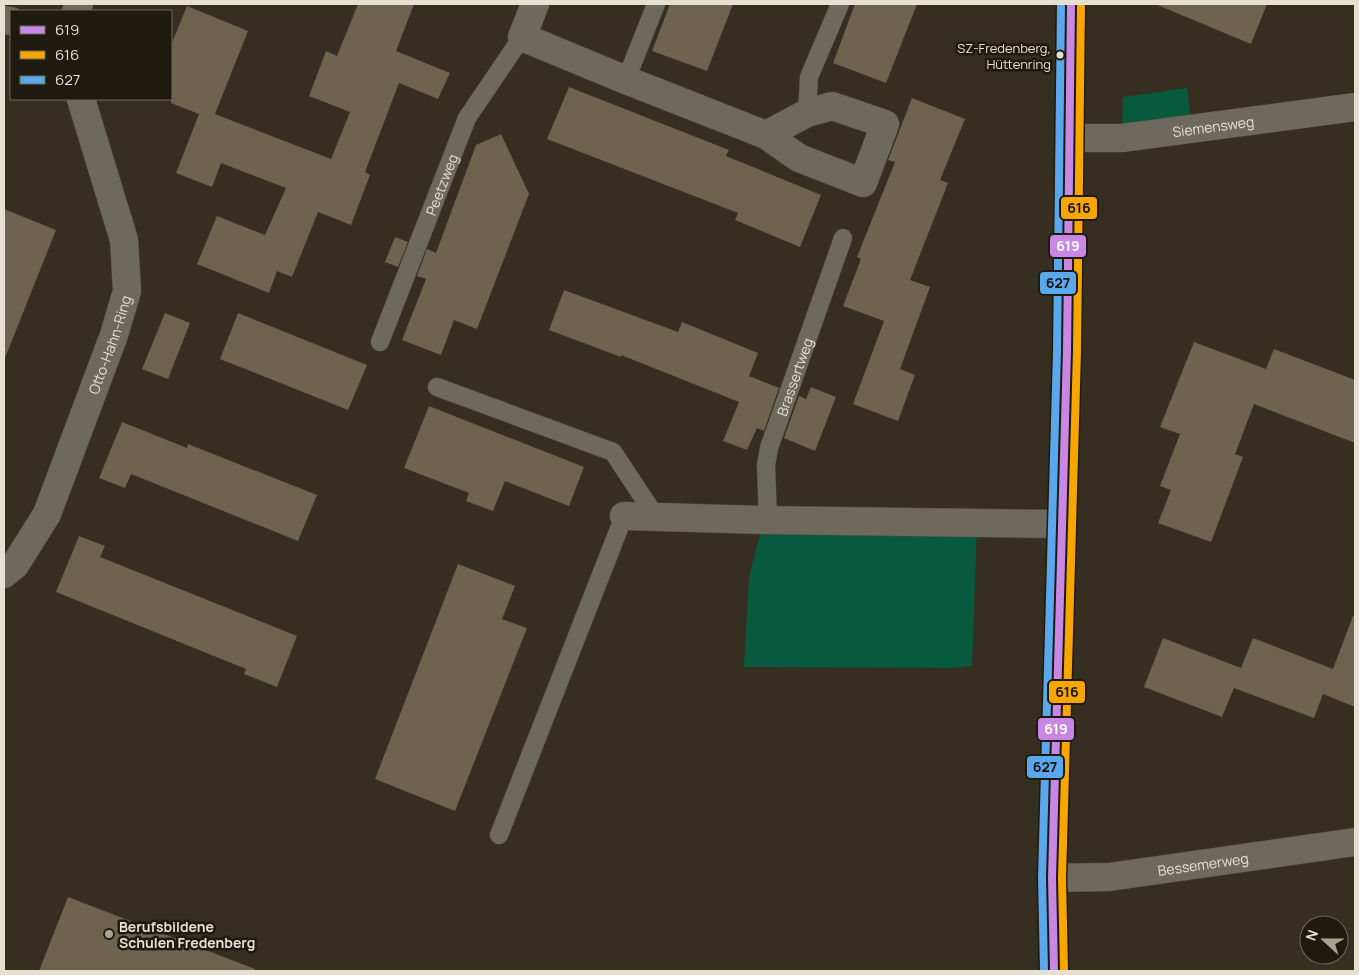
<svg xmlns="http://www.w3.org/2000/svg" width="1359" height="975" font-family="Manrope,sans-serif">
<rect width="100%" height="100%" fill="#352e21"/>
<path fill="#075a3d" d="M1187,88l5,41 -70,9 1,-41z
M764,520l213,3 -5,143 -23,2 -205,-1 5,-90z"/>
<path fill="#6d634e" d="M358,4h56l-18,47 54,22 -12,26 -39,-16 -34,89 5,3 -19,50 -33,-13 -26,65 -15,-6 -8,22 -72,-29 20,-48 48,19 21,-47 -65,-25 -9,24 -36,-14 23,-59 -28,-11v-58l16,-39 61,25 -33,83 116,45 19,-47 -41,-16 17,-45 11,5z
M670,4h63l-26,67 -55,-20z
M855,4h62l-31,79 -53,-20z
M1155,4h112l-16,40z
M569,87l160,63 -3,6 95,39 -21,52 -65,-27 3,-7 -191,-74z
M912,98l53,21 -25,61 8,3 -38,97 20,7 -30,82 15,6 -17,46 -45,-17 31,-83 -41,-15 18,-47 -4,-2 38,-95 -7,-2z
M501,134l28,60 -52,135 -23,-9 -13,35 -39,-15 24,-61 -9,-3 10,-27 9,4 40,-108z
M4,209l52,21 -51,128h-1z
M395,237l13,5 -10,25 -13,-5z
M564,290l114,42 4,-10 76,31 -9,23 30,12 -15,43 -7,-3 -10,22 -24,-9 16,-39 -118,-47v2l-72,-27z
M165,313l25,10 -22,56 -26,-10z
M238,313l129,52 -19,45 -128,-51z
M1194,342l72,27 8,-20 81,31v63l-101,-39 -19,50 8,3 -32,85 -53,-19 13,-33 -11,-4 20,-52 -20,-7z
M811,387l25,10 -21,54 -31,-13 15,-42 7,3z
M429,406l155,61 -15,39 -64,-25 -12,30 -27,-10 3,-8 -65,-25z
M122,422l65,26 1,-4 129,51 -19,46 -167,-67 -6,14 -26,-10z
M79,536l26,10 -5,11 197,79 -20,51 -33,-13 2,-5 -190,-77z
M458,564l57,22 -13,33 25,9 -72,183 -80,-32z
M1353,616h2v91l-32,-13 -9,24 -80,-30 -12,29 -78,-30 19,-49 78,30 12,-30 80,31z
M68,897l187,72v2h-216z"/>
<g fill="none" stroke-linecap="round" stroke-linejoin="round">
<g stroke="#504a3f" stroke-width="19">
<g id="service">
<path d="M626,80l30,-76"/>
<path d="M807,113l2,-36 31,-73"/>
<path id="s1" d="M380,342l87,-224 55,-81"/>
<path d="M437,387l176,65 43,65"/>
<path id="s2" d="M768,520l-2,-55 3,-17 74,-210"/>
<path d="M499,835l125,-319"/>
</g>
</g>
<g stroke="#504a3f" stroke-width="29">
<g id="minor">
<path d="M535,4l-13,33 104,43 140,55 33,23 64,25 22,-59 -53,-18 -25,7 -41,22"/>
<path d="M76,11l3,-7"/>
<path d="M4,20l7,1"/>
<path id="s3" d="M1070,138h52l233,-31"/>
<path d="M624,516l140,4 298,4"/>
<path id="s4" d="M4,574l11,-9 32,-51 67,-179 13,-44 -3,-51 -43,-141"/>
<path id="s5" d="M1052,878l57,-1 246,-35"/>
<path d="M1054,971l-2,-93 15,-527 4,-347"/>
</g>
</g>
<use href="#service" stroke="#6e695d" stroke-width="18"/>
<use href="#minor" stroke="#6e695d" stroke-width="28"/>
<g stroke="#1f1a0f" stroke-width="11">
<path id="bus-1" d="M1054,971l-2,-93 15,-527 4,-347"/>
</g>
<g stroke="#1f1a0f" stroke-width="11">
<path id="bus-2" d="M1064,971l-2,-93 15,-527 4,-347"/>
</g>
<g stroke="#1f1a0f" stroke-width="11">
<path id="bus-3" d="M1044,971l-2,-93 15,-527 4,-347"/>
</g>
<use href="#bus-1" stroke="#c787e3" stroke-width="8"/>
<use href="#bus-2" stroke="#f7a600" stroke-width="8"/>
<use href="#bus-3" stroke="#5aa8eb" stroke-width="8"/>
</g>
<circle fill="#e6e0d1" stroke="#1f1a0f" stroke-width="2" cx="1060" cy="55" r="4.5"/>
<circle fill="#a8a293" stroke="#1f1a0f" stroke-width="2" cx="109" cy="934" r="5"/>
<g text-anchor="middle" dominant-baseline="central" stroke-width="5" stroke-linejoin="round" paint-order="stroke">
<g font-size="13" fill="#e6e0d1" stroke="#1f1a0f" text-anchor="end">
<text x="1051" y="48">SZ-Fredenberg,<tspan x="1051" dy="16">Hüttenring</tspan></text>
</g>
<g font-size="14" fill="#e6e0d1" stroke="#1f1a0f">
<text stroke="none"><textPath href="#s3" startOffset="144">Siemensweg</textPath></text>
<text stroke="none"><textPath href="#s1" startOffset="169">Peetzweg</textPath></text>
<text stroke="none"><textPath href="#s4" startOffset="255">Otto-Hahn-Ring</textPath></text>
<text stroke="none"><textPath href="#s2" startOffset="148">Brassertweg</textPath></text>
<text stroke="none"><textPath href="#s5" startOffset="152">Bessemerweg</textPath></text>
</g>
<g font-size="14" font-weight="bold" fill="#e6e0d1" stroke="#1f1a0f" text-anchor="start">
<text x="119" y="926">Berufsbildene<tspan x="119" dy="16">Schulen Fredenberg</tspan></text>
</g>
</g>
<g stroke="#1f1a0f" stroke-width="2">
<rect x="1060" y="196" width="38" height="24" rx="5" fill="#f7a600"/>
<rect x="1049" y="234" width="38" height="24" rx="5" fill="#c787e3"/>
<rect x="1039" y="271" width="38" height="24" rx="5" fill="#5aa8eb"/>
<rect x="1048" y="680" width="38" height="24" rx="5" fill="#f7a600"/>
<rect x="1037" y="717" width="38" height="24" rx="5" fill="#c787e3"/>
<rect x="1026" y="755" width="38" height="24" rx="5" fill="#5aa8eb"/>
</g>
<g font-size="14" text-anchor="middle" font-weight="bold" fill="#fff">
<text x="1068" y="251">619</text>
<text x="1056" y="734">619</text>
</g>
<g font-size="14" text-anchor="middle" font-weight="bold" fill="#111">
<text x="1079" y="213">616</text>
<text x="1058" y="288">627</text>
<text x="1067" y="697">616</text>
<text x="1045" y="772">627</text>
</g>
<rect width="1359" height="975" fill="none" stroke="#e6e0d1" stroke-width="10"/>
<rect x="10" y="10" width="162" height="90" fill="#1f1a0f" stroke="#6f695d"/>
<rect x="20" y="26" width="25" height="8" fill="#c787e3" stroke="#6f695d"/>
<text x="55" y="35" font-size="15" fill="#e6e0d1">619</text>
<rect x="20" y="51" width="25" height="8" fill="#f7a600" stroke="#6f695d"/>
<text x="55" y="60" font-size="15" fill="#e6e0d1">616</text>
<rect x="20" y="76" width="25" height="8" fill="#5aa8eb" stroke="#6f695d"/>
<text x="55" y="85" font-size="15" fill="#e6e0d1">627</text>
<g transform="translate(1324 940) rotate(291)"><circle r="24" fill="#1f1a0f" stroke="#6f695d"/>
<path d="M0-4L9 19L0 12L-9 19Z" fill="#a8a293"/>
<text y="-8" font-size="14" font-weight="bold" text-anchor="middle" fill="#e6e0d1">N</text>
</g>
</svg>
